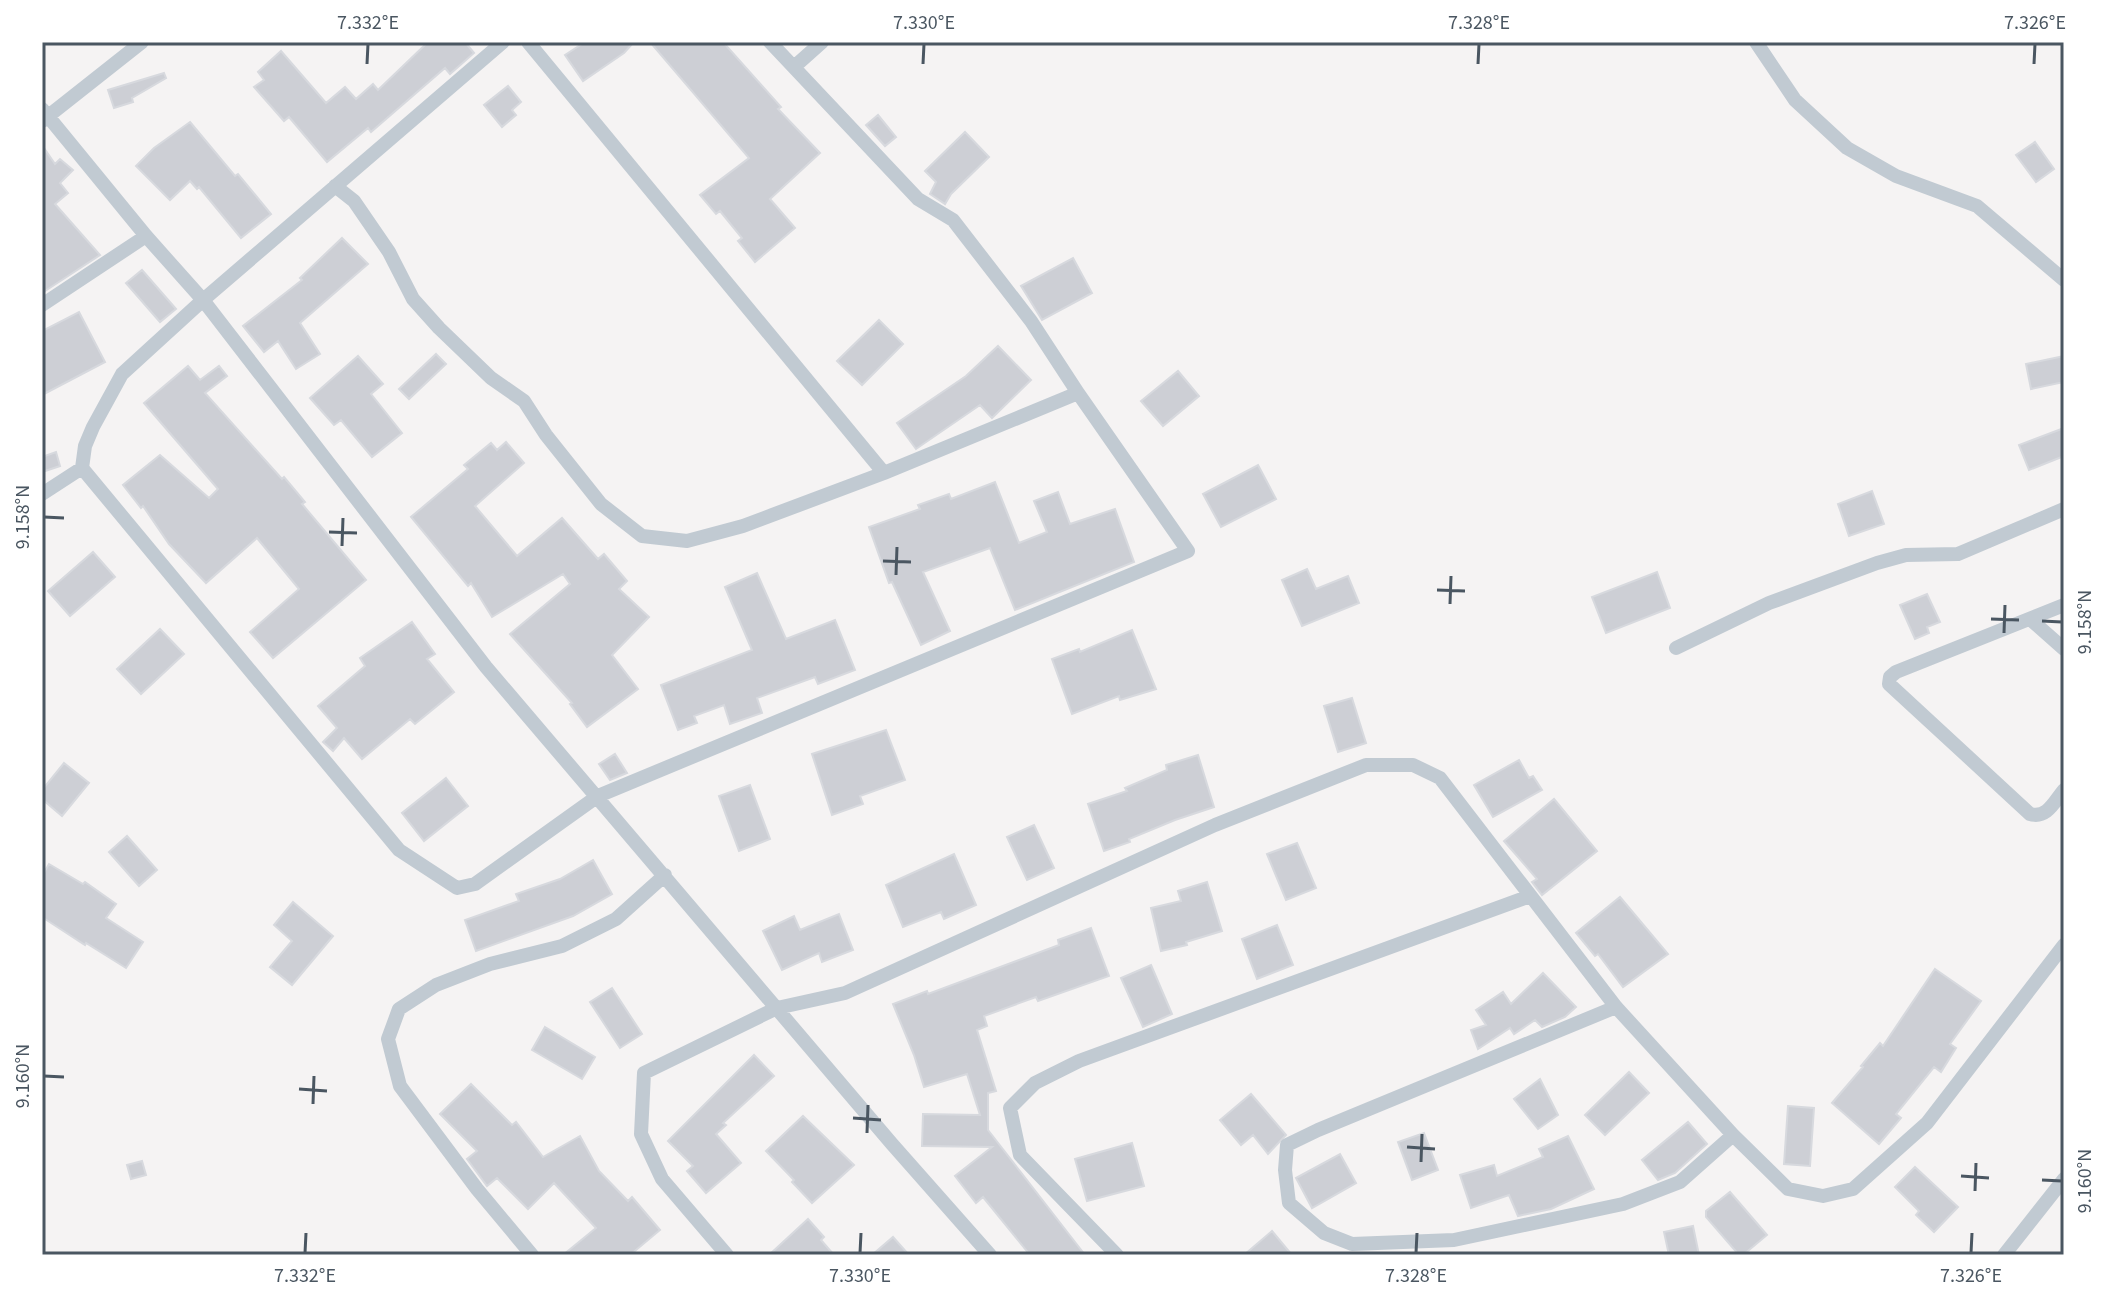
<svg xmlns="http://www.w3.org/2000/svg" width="2106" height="1297" font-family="'Source Sans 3',sans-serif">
<rect width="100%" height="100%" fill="#f5f3f3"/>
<path fill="#cdcfd5" stroke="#d7d9de" stroke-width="2" d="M428,42h37l9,11 -24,21 -5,-6 -74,64 -3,-4 -41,34 -38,-45 -5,4 -30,-34 10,-7 -6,-8 23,-21 45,52 19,-16 11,12 17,-15 5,6z
M585,42h49l-10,11 -41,28 -18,-26z
M650,42h73l58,65 -3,2 42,44 -50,46 25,29 -40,34 -17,-21 4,-3 -22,-27 -4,3 -16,-19 49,-37z
M164,73l2,5 -34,20 1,4 -19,6 -6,-18z
M508,86l13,16 -9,8 4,5 -14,12 -18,-22z
M878,115l18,22 -11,9 -19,-21z
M190,122l45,54 3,-2 33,40 -30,24 -42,-51 -2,2 -7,-8 -20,19 -34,-34 18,-18z
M965,132l24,25 -38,37 -6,10 -15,-10 6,-12 -11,-11z
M2035,142l19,27 -18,13 -20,-27z
M42,145l13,19 5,-5 13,11 -13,13 8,10 -13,11 45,51 -58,38z
M342,238l26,26 -68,59 20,31 -24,15 -18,-28 -14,11 -21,-26 59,-46 -2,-2z
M1073,258l19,35 -50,27 -21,-34z
M142,270l34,39 -16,13 -34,-39z
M79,312l26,50 -63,33v-64z
M879,320l24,24 -41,41 -25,-24z
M998,346l33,34 -39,38 -12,-13 -64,44 -19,-26 69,-47z
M436,354l10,10 -37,35 -10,-10z
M358,356l25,28 -12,10 31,39 -30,24 -31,-37 -7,5 -24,-27z
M2064,356v26l-33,7 -5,-25z
M188,366l12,14 19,-14 8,10 -22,17 77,86 2,-2 21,25 -3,2 64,76 -93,78 -23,-26 49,-43 -42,-51 -51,45 -37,-39 -26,-38 -2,2 -18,-23 37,-30 49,43 9,-9 -74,-86z
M1178,371l21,25 -36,30 -22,-25z
M2064,428v28l-35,14 -10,-25z
M506,442l18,21 -49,43 42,50 45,-38 36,41 6,-5 23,27 -8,8 30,28 -37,38 26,34 -51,38 -17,-23 2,-1 -62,-69 60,-50 -7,-10 -71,43 -21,-34 -3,3 -57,-69 57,-48 -4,-4 27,-22 6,7z
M56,452l4,14 -18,6v-15z
M1258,465l18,34 -55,28 -18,-33z
M995,482l24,61 28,-11 -13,-31 24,-9 12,32 45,-15 19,53 -119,48 -25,-62 -67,24 27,59 -29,14 -29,-63 -3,1 -20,-56 51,-18 -2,-4 31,-11 2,5z
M1872,491l12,33 -35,12 -11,-32z
M93,552l22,25 -45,39 -22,-25z
M1307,569l9,20 32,-13 11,27 -57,23 -20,-46z
M1657,572l13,36 -64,25 -14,-36z
M757,573l29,66 49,-19 20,50 -37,14 -3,-7 -58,21 5,15 -32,11 -6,-19 -30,11 3,7 -19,7 -17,-45 91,-35 -27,-63z
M1927,594l13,28 -13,5 2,6 -14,6 -15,-34z
M412,622l23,32 -8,5 27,33 -39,32 -5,-5 -48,40 -18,-21 -11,13 -10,-9 14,-14 -19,-22 47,-40 -5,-8z
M160,629l24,25 -43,40 -24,-25z
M1132,630l24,59 -36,11 -1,-4 -47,18 -20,-55 27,-10 1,3z
M1352,698l14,45 -28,9 -14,-46z
M886,730l19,50 -45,16 3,8 -31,11 -20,-61z
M615,754l12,19 -17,7 -11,-16z
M1198,755l16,52 -39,13 -46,19 1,3 -26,9 -16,-47 39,-13 -2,-3 42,-18 -1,-5z
M1519,760l10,18 4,-2 9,14 -49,27 -19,-32z
M64,763l25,20 -27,33 -20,-17v-9z
M446,778l22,28 -44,35 -22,-28z
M750,785l20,54 -31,12 -20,-55z
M1554,799l43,52 -55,44 -10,-13 5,-3 -33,-38z
M1034,825l20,43 -27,12 -20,-43z
M127,836l30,34 -18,16 -30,-34z
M1297,843l19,45 -30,12 -19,-46z
M954,854l22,51 -32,14 -3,-7 -38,15 -17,-42z
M593,860l19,34 -39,22 -97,35 -11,-31 54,-19 -3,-7 44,-15z
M49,864l34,20 2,-2 31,22 -10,14 37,24 -17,26 -40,-25 -1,2 -43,-28v-41z
M1207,882l15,49 -36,11 1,3 -26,6 -10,-43 30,-7 -3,-10z
M1620,897l48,57 -45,33 -25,-33 -3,2 -19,-23z
M293,902l40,34 -41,49 -22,-18 22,-26 -18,-16z
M839,914l14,36 -31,12 -3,-9 -37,17 -19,-39 31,-15 6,14z
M1277,925l16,40 -36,14 -15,-40z
M1091,928l18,48 -71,25 -2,-4 -52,19 3,10 -10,4 19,61 -8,2v37l97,125h-55l-47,-58 -7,6 -21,-27 37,-29 -70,-1 1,-32 57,1 -13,-41 -43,13 -10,-32 -21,-51 34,-13 1,3 131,-49 -1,-5z
M1151,965l21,49 -29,13 -22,-49z
M1935,969l46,32 -31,43 6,4 -15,24 -7,-5 -38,47 5,4 -22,26 -47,-41 31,-36 -2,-1 19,-23 3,3z
M1543,973l33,34 -11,10 -23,10 -7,-7 -21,14 -4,-6 -32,21 -7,-19 15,-5 -10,-15 27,-18 8,12z
M612,988l30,46 -22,14 -30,-46z
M545,1027l50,30 -13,22 -50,-29z
M754,1055l20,21 -51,47 3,2 -10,9 25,29 -35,30 -19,-22 6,-5 -25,-25z
M1629,1072l20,21 -44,42 -20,-20z
M1540,1079l18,36 -20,14 -24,-30z
M471,1084l41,41 4,-3 27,35 37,-21 19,35 29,30 4,-4 28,33 -30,25h-67l33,-27 -42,-45 -26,26 -31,-31 -10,8 -20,-27 10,-8 -37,-37z
M1251,1094l35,41 -18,19 -15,-19 -12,10 -21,-25z
M1788,1106l26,2 -4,58 -26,-2z
M803,1116l51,49 -42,38 -20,-21 2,-2 -28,-29z
M1688,1122l19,22 -32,29 -17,7 -16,-20z
M1424,1133l14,37 -26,10 -14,-38z
M1568,1136l26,53 -43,20 -33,7 -9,-21 -38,13 -11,-33 34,-10 3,11 46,-19 -4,-8z
M1132,1143l12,43 -57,15 -12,-42z
M1340,1154l16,29 -44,25 -16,-30z
M142,1161l4,14 -15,4 -4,-14z
M1915,1167l43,40 -24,25 -18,-17 3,-4 -24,-24z
M1730,1192l37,43 -24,20h-4l-33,-38v-6z
M808,1219l16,18 -3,3 13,15h-65z
M1693,1226l6,29h-30l-5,-23z
M1272,1231l20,24h-48z
M893,1237l16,18h-37z"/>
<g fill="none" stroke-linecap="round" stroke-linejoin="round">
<path stroke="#c1cad2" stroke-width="14" d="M528,42l356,431 194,-80 -47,-72 -78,-101 -35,-21 -148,-157
M1756,42l39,58 52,48 49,28 81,30 87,74
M794,67l28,-25
M42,109l104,127 57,64 283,367 406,477 98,111
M42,121l100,-79
M335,186l19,15 35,51 24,47 26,29 52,50 33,23 22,34 55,69 41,32 45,5 56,-15 141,-53
M42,305l104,-69
M82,468l317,382 58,38 18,-4 123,-88 590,-245 -110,-158
M42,494l40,-26 3,-22 8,-19 29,-53 81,-74 300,-258
M2064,605l-168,67 -6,5 -1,7 141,130c17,5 24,-12 34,-24
M2030,619l34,30
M1676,648l93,-45 108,-40 29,-8 52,-1 106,-45
M1616,1007l-298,123 -31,15 -2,25 4,33 35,30 28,11 102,-4 169,-36 57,-22 53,-47
M532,1255l-55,-66 -77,-103 -12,-47 11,-30 37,-24 54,-21 72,-18 54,-27 49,-44
M727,1255l-65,-76 -21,-45 3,-61 133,-65 68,-15 370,-168 151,-60h47l27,13 176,229 117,128 55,54 35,7 30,-7 74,-66 137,-178
M1117,1255l-97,-100 -10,-47 25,-25 44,-22 451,-165
M2004,1255l60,-76"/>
</g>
<path fill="none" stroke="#4a5661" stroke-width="3" d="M367,64l1,-20M923,64l1,-20M1478,64l1,-20M2034,64l1,-20M44,517l20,1M329,532l28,1M342,546l1,-28M883,561l28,1M896,575l1,-28M1437,590l28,1M1450,604l1,-28M1991,619l28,1M2042,621l20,1M2004,633l1,-28M44,1076l20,1M299,1089l28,2M313,1104l1,-28M853,1118l28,2M867,1133l1,-28M1407,1147l28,2M1421,1162l1,-28M1961,1176l28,2M2042,1180l20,1M1975,1191l1,-28M305,1253l1,-20M860,1253l1,-20M1416,1253l1,-20M1971,1253l1,-20"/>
<rect width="2106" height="1297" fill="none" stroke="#ffffff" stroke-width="88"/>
<rect x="44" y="44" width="2018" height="1209" fill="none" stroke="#4a5661" stroke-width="3"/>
<g font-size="20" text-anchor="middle" fill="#4a5661">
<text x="368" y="29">7.332°E</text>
<text x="924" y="29">7.330°E</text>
<text x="1479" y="29">7.328°E</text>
<text x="2035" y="29">7.326°E</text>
<text transform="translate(22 517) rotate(-90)" y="7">9.158°N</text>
<text transform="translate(2084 622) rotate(-90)" y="7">9.158°N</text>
<text transform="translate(22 1076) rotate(-90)" y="7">9.160°N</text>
<text transform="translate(2084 1181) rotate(-90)" y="7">9.160°N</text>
<text x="305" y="1282">7.332°E</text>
<text x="860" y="1282">7.330°E</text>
<text x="1416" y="1282">7.328°E</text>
<text x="1971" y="1282">7.326°E</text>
</g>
</svg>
